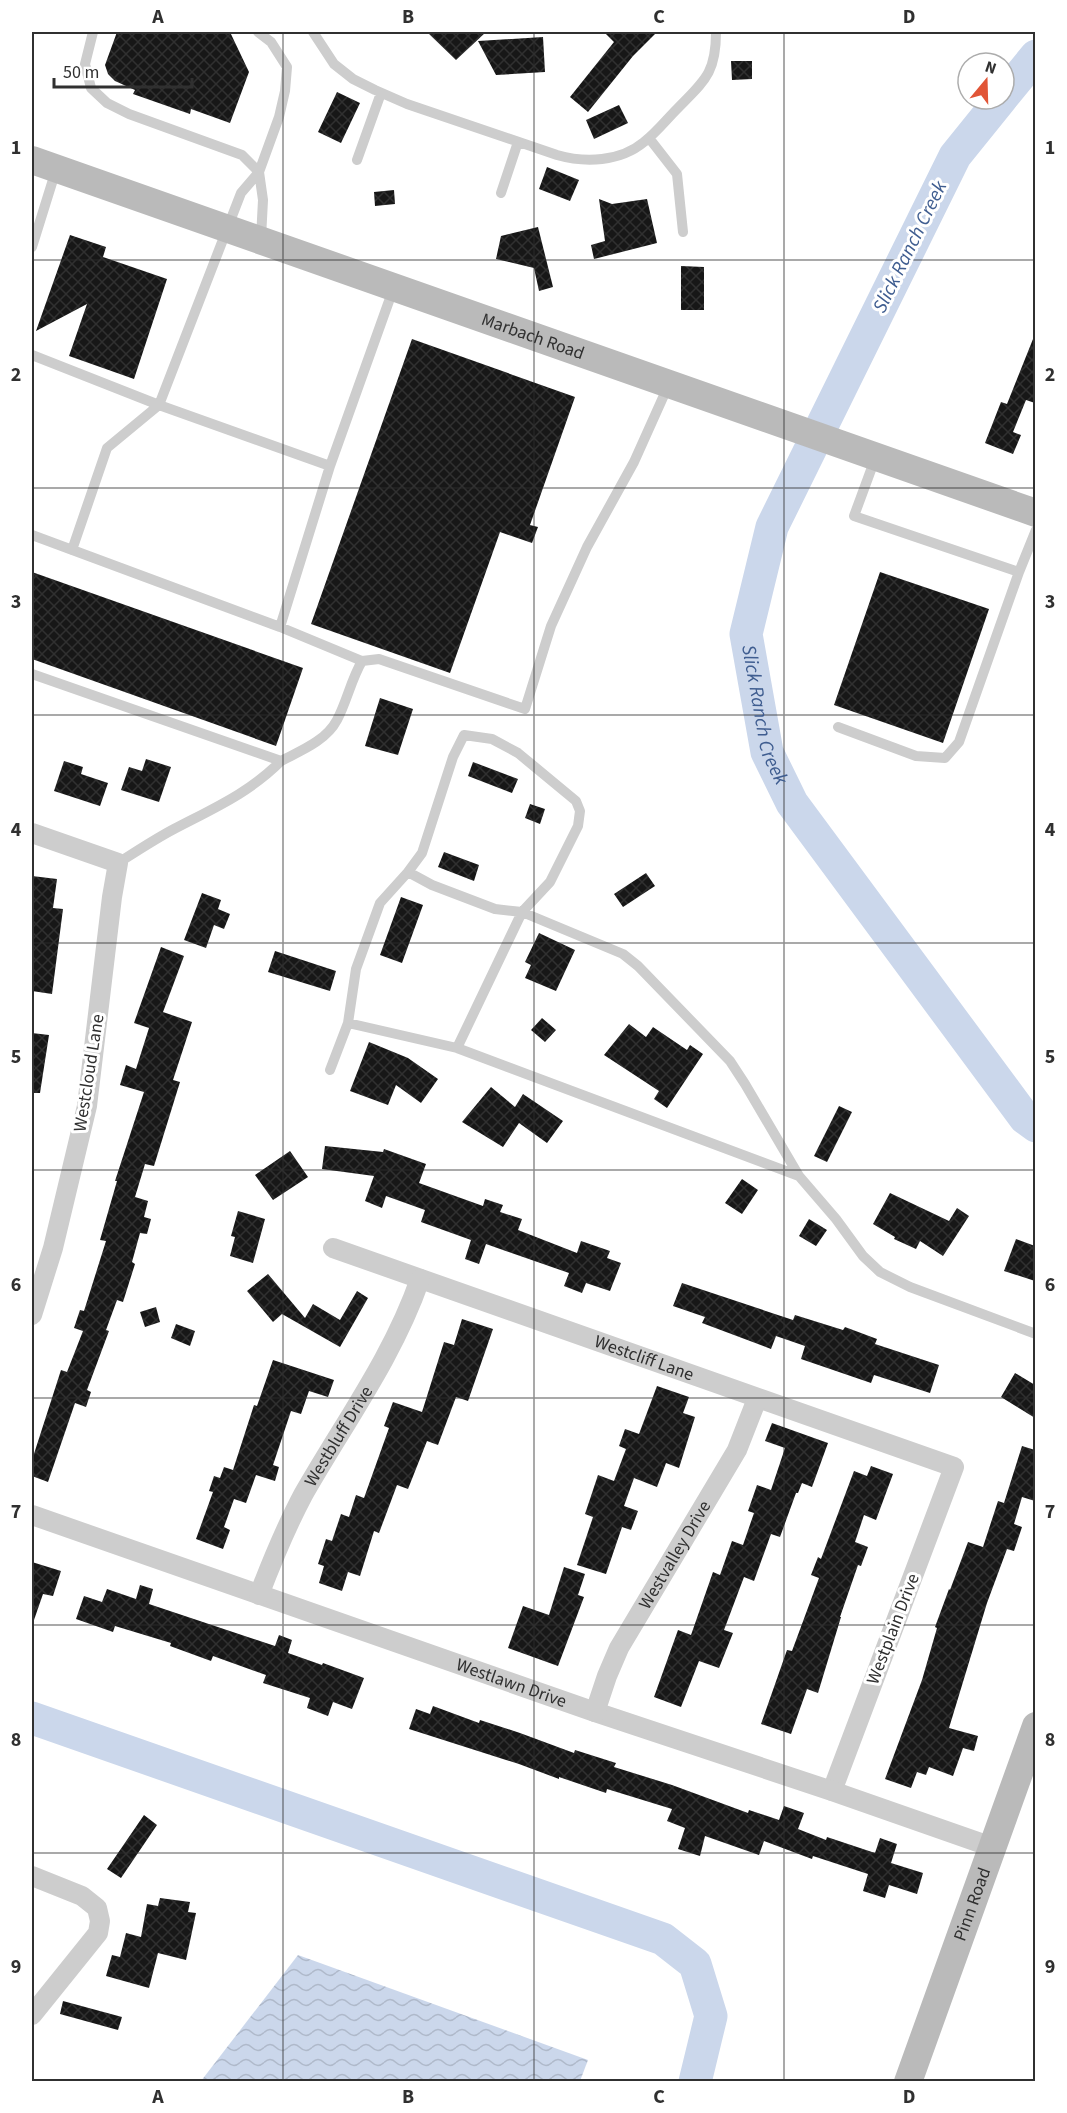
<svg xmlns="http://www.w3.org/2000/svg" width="1067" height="2113" font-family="'Source Sans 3',sans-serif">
<defs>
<pattern id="water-waves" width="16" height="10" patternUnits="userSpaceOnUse" patternTransform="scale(1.5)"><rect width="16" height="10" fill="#cbd7eb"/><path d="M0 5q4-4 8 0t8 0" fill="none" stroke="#afb9ca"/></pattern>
<pattern id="building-cross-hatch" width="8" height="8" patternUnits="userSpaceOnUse" patternTransform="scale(1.5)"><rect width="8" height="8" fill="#171717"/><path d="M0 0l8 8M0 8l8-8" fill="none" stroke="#303030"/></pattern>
</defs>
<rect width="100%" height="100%" fill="#fff"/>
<path fill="url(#water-waves)" d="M298,1955l290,105 -8,21h-379z"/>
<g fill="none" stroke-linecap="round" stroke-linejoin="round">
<g stroke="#cbd7eb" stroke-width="33">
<path d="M1004,95l32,-39"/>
<path id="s1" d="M1001,99l-46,57 -183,371 -26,107 21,118 25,51 233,315 11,8"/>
<path d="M32,1718l631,221 32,25 16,52 -16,66"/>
</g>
</g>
<path fill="url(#building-cross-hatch)" d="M117,32h113l19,40 -19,51 -39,-14 -1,5 -57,-20 2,-4 -20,-9 -7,-7 -3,-9z
M427,32h59l-30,28z
M604,32h53l-24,24 -45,56 -18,-15 44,-55z
M543,37l2,35 -49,3 -18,-34z
M731,61h21v18l-20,1z
M337,92l23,11 -19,40 -23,-11z
M619,105l9,18 -34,16 -8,-19z
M547,167l32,13 -9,21 -31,-12z
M394,190l1,14 -20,2 -1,-14z
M599,199l13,5 35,-5 10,44 -63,16 -3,-14 14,-4z
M538,227l15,60 -14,4 -5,-23 -38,-9 5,-23z
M70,235l36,12 -3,10 64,22 -33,100 -65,-23 18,-52 -51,27z
M681,266l23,1v43h-23z
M1035,334v69l-9,-3 -13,32 8,3 -8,19 -28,-11 16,-41 6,2z
M412,339l163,58 -45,128 8,2 -6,16 -32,-11 -50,141 -139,-49z
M32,572l271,96 -27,78 -244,-87z
M880,572l109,37 -46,134 -109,-38z
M380,698l33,11 -15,46 -33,-9z
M146,759l25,8 -12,35 -38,-12 8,-23 13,4z
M64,761l19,6 -2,7 27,9 -8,23 -46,-15z
M473,762l45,17 -6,14 -44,-17z
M530,804l15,5 -5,15 -15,-6z
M444,852l35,13 -5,16 -36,-14z
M646,873l9,13 -32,21 -9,-13z
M32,876l25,3 -4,29 10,1 -11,85 -20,-3z
M202,893l19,7 -3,9 12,5 -6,15 -10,-4 -8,23 -22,-8z
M401,897l22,8 -21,58 -22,-8z
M539,933l36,17 -19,41 -31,-13 6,-13 -6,-3z
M161,947l23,9 -21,56 29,10 -19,58 7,2 -26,84 -9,-2 -10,33 13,4 -4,16 7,2 -4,15 -7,-1 -8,29 3,2 -12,38 -6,-2 -11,30 3,1 -22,59 4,2 -5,15 -11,-4 -27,79 -16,-6v-16l29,-90 6,2 16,-41 -9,-3 6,-18 4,1 22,-70 -6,-1 17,-59h-2l29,-89 -24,-7 6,-20 10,4 13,-41 -15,-5z
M275,951l61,20 -6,20 -62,-19z
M542,1018l14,12 -11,12 -14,-12z
M629,1024l17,13 7,-10 34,23 3,-5 13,9 -36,54 -13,-9 5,-8 -55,-36z
M32,1033l17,2 -9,58h-8z
M369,1042l39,16 30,21 -17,24 -25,-18 -8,20 -38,-14z
M491,1087l24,20 8,-13 40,27 -16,22 -28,-20 -16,24 -41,-25z
M839,1106l13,6 -25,50 -13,-6z
M325,1146l58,6 1,-3 42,15 -7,19 64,23 2,-7 18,6 -3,7 22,7 -4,11 59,23 4,-12 29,10 -3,7 14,5 -11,28 -24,-8 -4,10 -18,-7 5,-13 -83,-29 -7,20 -14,-5 6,-19 -50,-18 4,-12 -39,-14 -4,12 -17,-7 9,-25 -52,-7z
M290,1151l18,26 -35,23 -18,-25z
M742,1179l16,11 -16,24 -17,-11z
M890,1193l59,28 8,-13 12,8 -26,40 -23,-15 -4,8 -22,-10 1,-2 -22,-13z
M238,1211l27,8 -12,44 -23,-7 5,-19 -4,-1z
M809,1219l18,11 -11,16 -17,-10z
M1016,1239l19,7v35l-31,-10z
M268,1274l37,44 8,-14 27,16 17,-29 11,7 -28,49 -58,-33 -9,8 -26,-31z
M682,1283l111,37 2,-5 48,15 2,-3 32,12 -2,5 64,21 -9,28 -56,-18 -3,8 -70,-24 4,-13 -29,-10 -5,13 -69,-26 3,-6 -32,-11z
M156,1307l4,15 -15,5 -5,-15z
M462,1319l31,10 -25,72 -12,-4 -18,48 -11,-4 -19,48 -11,-4 -18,48 -5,-2 -14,45 -12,-4 -6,19 -23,-8 5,-17 -6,-2 8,-25 6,2 9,-27 8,3 7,-22 8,3 25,-70 -5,-2 9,-24 29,10 22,-70 10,3z
M176,1324l19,7 -5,15 -19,-8z
M273,1360l61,20 -6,17 -19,-6 -8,23 -10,-3 -18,54 6,2 -4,14 -19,-6 -10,28 -12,-4 -10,28 6,3 -7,19 -27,-10 17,-47 -4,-1 5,-15 6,2 4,-11 9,3 21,-65 3,1z
M1015,1373l20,12v33l-34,-21z
M657,1386l32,11 -6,16 12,4 -16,51 -13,-5 -9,24 -23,-9 -10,28 14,5 -7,19 -9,-3 -16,47 -29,-9 16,-48 -8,-3 13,-39 16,6 12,-32 -7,-3 6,-17 14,5z
M772,1423l56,20 -16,44 -10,-4 -4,10h-2l-16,44 -9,-3 -17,47 -10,-4 -20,53 9,3 -14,35 -20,-7 -18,46 -27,-10 24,-67 13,5 22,-63 7,3 12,-34 11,4 11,-32 -6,-2 9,-26 14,5 14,-42 -20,-7z
M1022,1446l13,4v51l-13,-4 -8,27 8,3 -8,24 -7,-2 -20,54 -38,125 29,8 -4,15 -11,-3 -10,28 -24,-9 -3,8 -9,-3 -6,16 -26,-9 37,-99 15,-52 -2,-1 14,-38 1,1 18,-48 15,5 15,-46 6,2z
M871,1466l22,8 -17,46 -12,-5 -9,27 13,5 -7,19 -3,-1 -18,52h1l-23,76 -11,-4 -16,45 -30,-10 26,-74 5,1 27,-73 -8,-3 7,-18 3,2 33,-88 13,5z
M32,1562l29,9 -8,25 -10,-2 -9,26h-2z
M564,1567l21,7 -7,21 6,2 -26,69 -50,-18 15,-42 26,9z
M140,1585l13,4 -4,15 126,42 4,-11 13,5 -4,13 34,12 1,-2 41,15 -12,31 -19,-7 -5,14 -21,-8 3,-10 -47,-15 3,-8 -53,-19 -2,5 -41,-15 1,-3 -56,-17 -2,6 -37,-13 8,-23 18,6 5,-13 29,10z
M433,1706l46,17 1,-3 40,13 54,20 1,-3 41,13 -2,4 58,18 76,28 1,-3 30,10 5,-14 20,7 -6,16 28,11 1,-3 48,16 5,-15 17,6 -6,19 32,10 -6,21 -28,-9 -4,13 -22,-7 5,-17 -55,-18 -1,3 -48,-18 -5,14 -54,-19 -5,20 -22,-7 7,-21 -18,-7 5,-12 -65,-20 -1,4 -47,-16v2l-40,-15 -110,-35 7,-20 14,5z
M144,1815l13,10 -36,53 -14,-9z
M160,1898l30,4 -2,10 8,1 -10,47 -28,-7 -9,35 -43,-12 6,-21 8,2 6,-24 15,4 6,-33 11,2z
M63,2001l59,16 -4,13 -58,-16z"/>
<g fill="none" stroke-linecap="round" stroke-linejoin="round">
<path stroke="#cdcdcd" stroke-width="10" d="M258,32l13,10 16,25 -2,24 -6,26 -20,55 4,28 -2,38
M313,32l21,32 19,15 22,11 32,14 150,51c28,8 63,7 87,-13 12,-9 22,-22 33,-33 27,-28 39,-35 39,-77
M649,138l28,36 6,58
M357,160l24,-67
M501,193l17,-51
M32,247l24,-77
M32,355l127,50 171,61
M32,535l248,92 82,34
M72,550l35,-102 52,-43 82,-212 18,-21 -17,-17 -113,-41 -22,-11 -16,-15 -6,-24 8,-32
M1019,572l17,-42
M280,627l50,-161 64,-179
M32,674l249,87c19,-10 45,-20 56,-41 10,-19 14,-40 25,-59l17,-2 146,50 26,-83 36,-79 47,-85 35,-78
M838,727l78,29 29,2 14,-16 60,-170 -165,-56 21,-57
M118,863c19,-12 37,-24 56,-34 40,-21 75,-36 107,-68
M408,872l24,13 63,24 27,3 101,42 15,12 92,95 15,23 54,92 37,43 27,37 17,16 30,15 126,47
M348,1023l109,25 342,128
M330,1070l18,-47 8,-54 24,-66 28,-31 14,-19 31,-96 11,-22 28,4 26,14 58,48 4,10 -2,15 -28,56 -28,30 -65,136"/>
<g stroke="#cdcdcd" stroke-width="20">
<path d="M32,833l86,30 -6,34 -25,209 -34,142 -21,67"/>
<path id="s2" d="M333,1248l621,219 -122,324"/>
<path id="s3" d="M32,1515l563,197 237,79 160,56"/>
<path id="s4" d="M259,1595c13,-34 27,-68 44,-100 41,-72 90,-138 117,-216"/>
<path id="s5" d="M595,1712l12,-36 12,-28 118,-198 20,-51"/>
<path d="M32,1876l50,20 15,12 3,13 -2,12 -66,82"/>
</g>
<g stroke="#bababa" stroke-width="28">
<path id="s6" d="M32,160l1004,353"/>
<path id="s7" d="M908,2082l128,-356"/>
</g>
</g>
<path fill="none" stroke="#303030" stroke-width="1.5" stroke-opacity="0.55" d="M283,32v2050M534,32v2050M784,32v2050M32,260h1004M32,488h1004M32,715h1004M32,943h1004M32,1170h1004M32,1398h1004M32,1625h1004M32,1853h1004"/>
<g text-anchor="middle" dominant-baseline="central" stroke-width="6" stroke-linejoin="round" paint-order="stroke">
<g font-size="18" fill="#303030" stroke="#fff">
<text stroke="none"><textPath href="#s6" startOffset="531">Marbach Road</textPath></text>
<text transform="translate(89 1073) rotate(-81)">Westcloud Lane</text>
<text stroke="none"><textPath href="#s2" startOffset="330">Westcliff Lane</textPath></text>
<text stroke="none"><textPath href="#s4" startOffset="178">Westbluff Drive</textPath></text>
<text stroke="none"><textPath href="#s5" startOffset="177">Westvalley Drive</textPath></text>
<text transform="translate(893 1629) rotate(-69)">Westplain Drive</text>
<text stroke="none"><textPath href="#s3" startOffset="508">Westlawn Drive</textPath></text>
<text stroke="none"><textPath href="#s7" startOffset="189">Pinn Road</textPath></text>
</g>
<g font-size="20" font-style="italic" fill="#3f5d90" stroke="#fff">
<text transform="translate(910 247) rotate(-64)">Slick Ranch Creek</text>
<text stroke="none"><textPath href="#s1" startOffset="680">Slick Ranch Creek</textPath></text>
</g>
</g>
<rect width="1067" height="2113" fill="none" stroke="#ffffff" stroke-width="66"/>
<g transform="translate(986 81) rotate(19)"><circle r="28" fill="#ffffff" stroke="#acacac" stroke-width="1.5"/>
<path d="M0-4.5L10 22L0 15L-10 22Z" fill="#e15537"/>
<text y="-9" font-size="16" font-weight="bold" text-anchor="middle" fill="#303030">N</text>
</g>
<path d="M54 78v9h138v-9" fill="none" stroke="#303030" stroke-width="3"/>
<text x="63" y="78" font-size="18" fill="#303030" stroke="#ffffff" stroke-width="4.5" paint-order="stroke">50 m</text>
<rect x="33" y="33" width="1001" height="2047" fill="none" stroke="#303030" stroke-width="2"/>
<g font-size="20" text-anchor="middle" font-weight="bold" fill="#303030">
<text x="158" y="23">A</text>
<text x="408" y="23">B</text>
<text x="659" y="23">C</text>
<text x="909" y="23">D</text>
<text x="16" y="154">1</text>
<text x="1050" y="154">1</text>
<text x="16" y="381">2</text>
<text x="1050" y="381">2</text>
<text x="16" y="608">3</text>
<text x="1050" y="608">3</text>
<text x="16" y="836">4</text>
<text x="1050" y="836">4</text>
<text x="16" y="1063">5</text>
<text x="1050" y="1063">5</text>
<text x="16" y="1291">6</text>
<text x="1050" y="1291">6</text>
<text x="16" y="1518">7</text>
<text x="1050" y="1518">7</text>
<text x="16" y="1746">8</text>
<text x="1050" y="1746">8</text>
<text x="16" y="1973">9</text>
<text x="1050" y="1973">9</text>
<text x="158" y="2103">A</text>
<text x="408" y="2103">B</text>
<text x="659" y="2103">C</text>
<text x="909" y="2103">D</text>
</g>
</svg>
